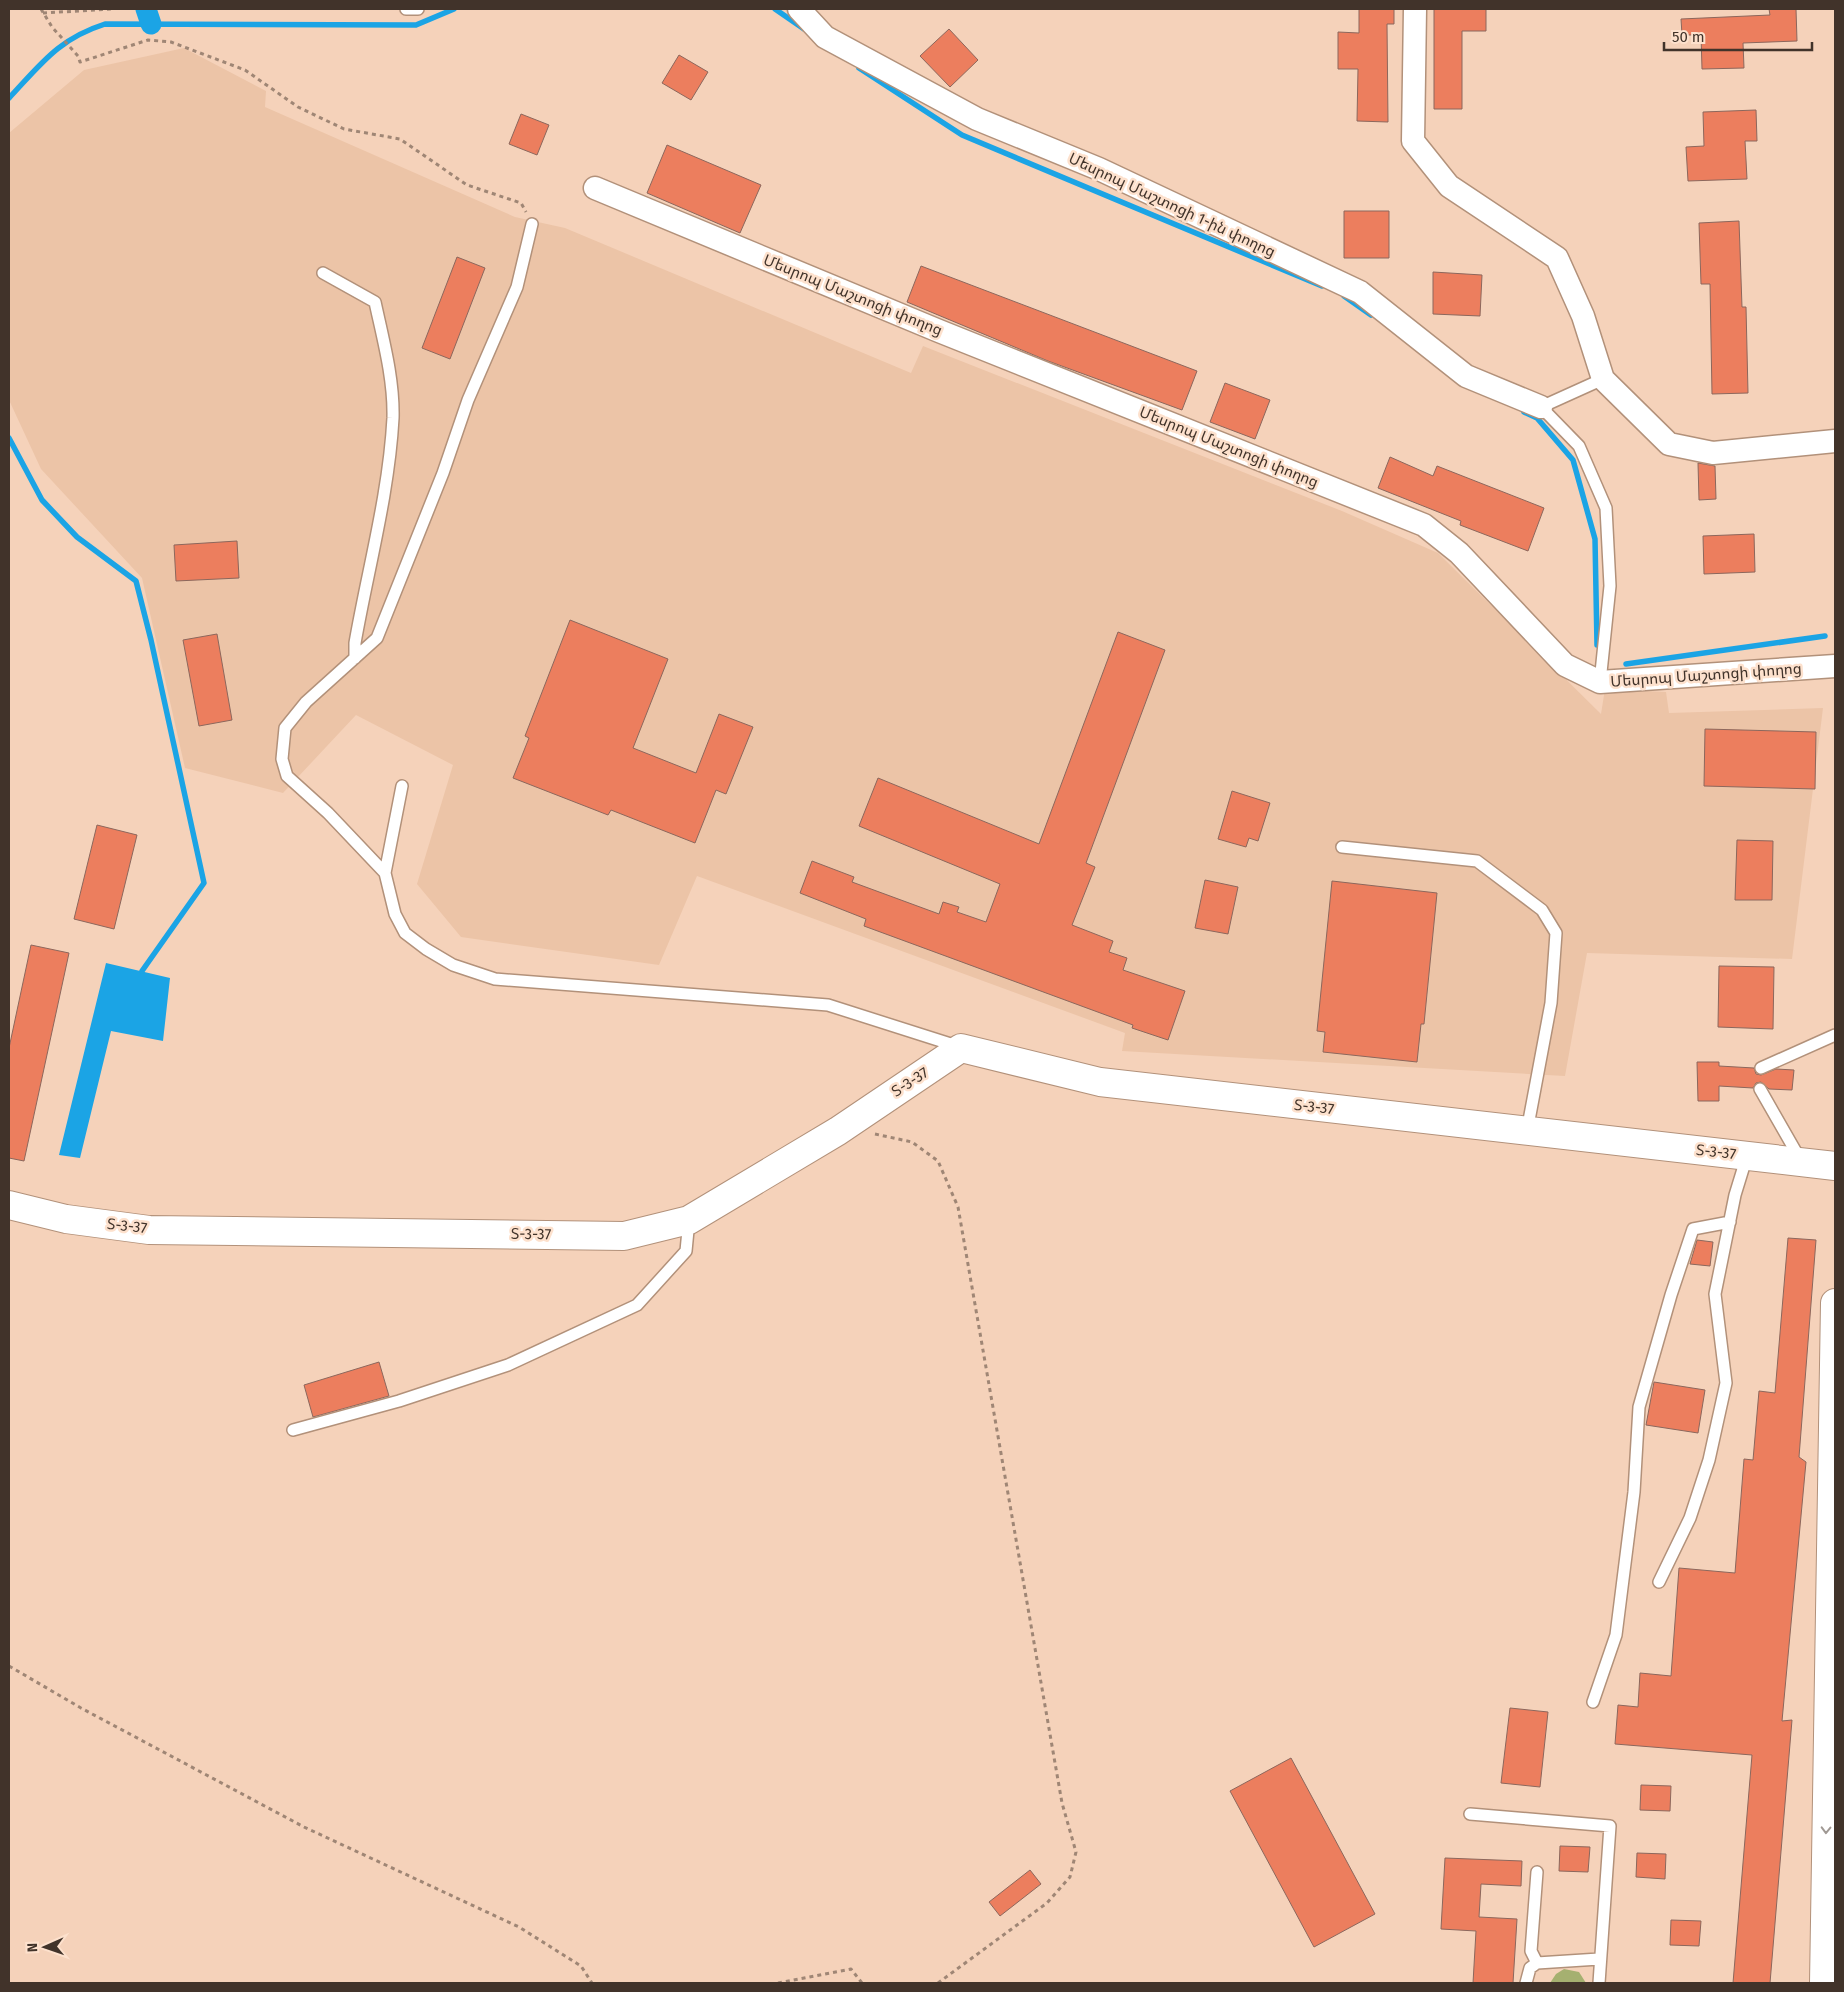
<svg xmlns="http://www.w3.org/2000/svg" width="1844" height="1992" font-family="'Fira Sans','Noto Sans Armenian',sans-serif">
<rect width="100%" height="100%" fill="#f5d2ba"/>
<path fill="#ecc4a7" d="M184,48l82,43 -1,16 250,110 50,11 346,145 12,-27 419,165 96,42 163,161 4,-25 61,3 3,21 154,-5 -31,251 -205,-6 -22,123 -443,-25 3,-18 -428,-157 -38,89 -198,-28 -44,-53 36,-119 -97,-50 -73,78 -98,-25 -43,-190 -101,-109 -32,-69v-267l75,-63z"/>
<path fill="#a5b070" d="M1564,1969l15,3 7,11h-36l6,-9z"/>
<path fill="#1ba4e5" d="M106,963l64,15 -7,63 -52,-10 -31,127 -21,-3z"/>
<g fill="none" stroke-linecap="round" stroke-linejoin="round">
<path stroke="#1ba4e5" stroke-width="5.5" d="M775,9l29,20
M859,68l103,67 360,151
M9,98c32,-34 49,-59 96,-74l311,1 38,-16
M1344,296l27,19
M1524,412l13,6 36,42 22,79 2,106
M9,438l33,62 35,37 59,44 15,59 53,243 -62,88
M1626,664l199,-28"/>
<path stroke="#1ba4e5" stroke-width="21" d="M146,9l5,15"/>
</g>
<path fill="#ec7e5e" stroke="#8c675c" d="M1359,9h35v15h-7l1,98 -31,-1 1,-52h-20v-37l21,1z
M1434,9h52v22h-24v78h-28z
M1769,9h27l1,32 -54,2 1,25 -42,1 -1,-34h-19l-1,-16 89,-4z
M949,29l29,31 -28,27 -30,-31z
M679,55l29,17 -17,28 -29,-17z
M1756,110l1,31h-12l2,38 -59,2 -2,-34 18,-1 -1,-34z
M521,114l28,11 -12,30 -28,-11z
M667,145l94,40 -21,48 -93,-40z
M1344,211h45v47h-45z
M1739,221l3,86h4l2,86 -36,1 -2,-110h-9l-2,-61z
M457,257l28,11 -35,91 -28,-11z
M921,266l276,105 -15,39 -134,-49 -141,-59z
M1433,272l49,3 -2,41 -47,-2z
M1225,383l45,17 -15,39 -45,-17z
M1390,457l43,19 4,-10 107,42 -16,43 -68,-26 1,-4 -83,-33z
M1698,463l17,3 1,33 -17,1z
M1754,534l1,38 -51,2 -1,-38z
M237,541l2,37 -63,3 -2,-36z
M570,620l98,39 -35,89 63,25 23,-59 34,13 -27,67 -10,-4 -21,53 -84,-33 -3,5 -95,-37 16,-40 -4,-2z
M1118,632l47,18 -79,213 9,4 -23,58 41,16 -4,11 18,6 -4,12 62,21 -17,49 -36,-12 1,-3 -269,-99 2,-7 -66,-26 12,-32 42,16 -2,5 87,32 4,-12 16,5 -2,5 29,10 14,-38 -141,-58 19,-48 161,66z
M217,634l15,86 -33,6 -16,-86z
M1705,729l111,3 -1,57 -111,-3z
M1232,791l38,12 -12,38 -9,-3 -3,9 -28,-8z
M97,825l40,10 -23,94 -40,-10z
M1737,840l36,1 -1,59h-37z
M1205,880l33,7 -10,47 -33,-6z
M1332,881l105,12 -13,131h-3l-4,38 -94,-10 2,-20 -8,-1z
M31,945l38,8 -45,208 -15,-3v-110z
M1719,966l55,1 -1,62 -55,-2z
M1697,1062h22v4l35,2 2,6 5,1 15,-6 18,1 -2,20 -23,-1 -8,-7 -5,1 -3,5 -34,-2v15h-21z
M1788,1238l28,2 -17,217 7,5 -24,259 10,-1 -22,263h-37l19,-228 -137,-11 3,-39 20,2 2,-34 31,3 8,-108 56,5 9,-114 9,1 6,-69 16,2z
M1697,1240l16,2 -3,24 -20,-2z
M379,1362l10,34 -76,21 -9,-32z
M1654,1382l51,8 -7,43 -52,-8z
M1510,1708l38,4 -8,75 -39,-4z
M1291,1758l84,156 -61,33 -84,-156z
M1641,1785l30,1 -1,25 -30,-1z
M1560,1846l30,1 -2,25 -29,-1z
M1637,1853l29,1 -1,25 -29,-2z
M1445,1858l77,3 -1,25 -40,-2 -2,33 38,2 -4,64h-40l3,-52 -35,-2z
M1030,1870l11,14 -41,32 -11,-14z
M1671,1920l30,1 -2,25 -29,-1z"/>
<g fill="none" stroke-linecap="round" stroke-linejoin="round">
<g stroke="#b2917a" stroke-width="14">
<path id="lane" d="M406,9h12
M323,273l52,29c8,37 19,77 18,116 -4,75 -25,151 -38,225v15
M1600,682l10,-96 -4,-78 -27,-62 -38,-39 62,-28
M402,786l-17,87 10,41 10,19 21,16 27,16 42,14 333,26 132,42
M1342,847l135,14 65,49 14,23 -5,70 -24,128
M385,873l-57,-60 -41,-37 -5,-17 3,-31 21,-26 71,-64 66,-165 25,-73 49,-113 15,-63
M1761,1068l74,-33
M1760,1089l40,70
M293,1430l106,-29 109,-36 129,-60 49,-54 3,-31
M1659,1582l31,-64 19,-58 17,-77 -11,-89 20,-99 12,-39
M1593,1702l23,-67 18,-143 5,-85 32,-112 22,-66 37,-7
M1470,1814l140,12 -11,157
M1537,1963l-6,-12 6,-79
M1526,1983l4,-15 7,-5 62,-4"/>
</g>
<g stroke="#b2917a" stroke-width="25">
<path id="street" d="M799,9l26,28 152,82 122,50 261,123 106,84 75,31
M1415,9l-2,132 36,45 108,72 26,58 20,63 66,65 44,9 122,-12
M595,188l344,143 485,194 35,28 106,112 35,17 235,-16"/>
</g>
<g stroke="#b2917a" stroke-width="30">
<path id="secondary" d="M9,1205l57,14 83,11 475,6 65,-16 149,-89 123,-83 139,34 735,84"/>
</g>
<g stroke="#b2917a" stroke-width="30">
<path id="highway" d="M1824,1983l11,-680"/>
</g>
<path stroke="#9f8675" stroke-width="3" stroke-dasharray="4 4" stroke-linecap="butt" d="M41,9l11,18 26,29 2,6 68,-22 23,2 74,28 53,37 46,22 56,10 67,46 54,18 5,9
M43,13l70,-4
M875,1134l37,8 26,19 20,46 104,596 14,49 -6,25 -23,26 -109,80
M9,1666l72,42 223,119 215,100 62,39 11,17
M778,1983l73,-14 11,14"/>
<use href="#lane" stroke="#fff" stroke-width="11"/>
<use href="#street" stroke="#fff" stroke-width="22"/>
<use href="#secondary" stroke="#fff" stroke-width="28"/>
<use href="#highway" stroke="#fff" stroke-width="28"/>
</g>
<defs><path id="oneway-chevron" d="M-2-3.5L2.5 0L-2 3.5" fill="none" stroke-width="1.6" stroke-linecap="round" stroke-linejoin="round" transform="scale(1.25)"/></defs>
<use stroke="#a09994" href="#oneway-chevron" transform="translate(1826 1830) rotate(91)"/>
<g text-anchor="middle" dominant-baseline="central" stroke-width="5" stroke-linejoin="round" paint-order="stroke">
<g font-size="15" fill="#41332a" stroke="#fde1cd">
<text transform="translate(1172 205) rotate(25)">Մեսրոպ Մաշտոցի 1-ին փողոց</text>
<text transform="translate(853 295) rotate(22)">Մեսրոպ Մաշտոցի փողոց</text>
<text transform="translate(1229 447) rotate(22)">Մեսրոպ Մաշտոցի փողոց</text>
<text transform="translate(1706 675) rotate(-4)">Մեսրոպ Մաշտոցի փողոց</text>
<text transform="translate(910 1082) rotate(-33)">Տ-3-37</text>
<text transform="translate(1314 1107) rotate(6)">Տ-3-37</text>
<text transform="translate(1716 1152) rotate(6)">Տ-3-37</text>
<text transform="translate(127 1226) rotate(6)">Տ-3-37</text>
<text transform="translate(531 1234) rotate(1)">Տ-3-37</text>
</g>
</g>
<rect width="1844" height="1992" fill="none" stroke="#41332a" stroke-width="20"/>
<g transform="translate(45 1947) rotate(268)" stroke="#fde1cd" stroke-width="4" paint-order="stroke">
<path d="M0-4L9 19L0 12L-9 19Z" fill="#41332a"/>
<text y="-8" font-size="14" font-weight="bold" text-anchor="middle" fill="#41332a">N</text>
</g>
<path d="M1664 42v8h148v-8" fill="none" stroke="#41332a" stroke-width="2.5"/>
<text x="1672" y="42" font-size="15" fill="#41332a" stroke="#fde1cd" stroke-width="4" paint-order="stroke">50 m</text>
</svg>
